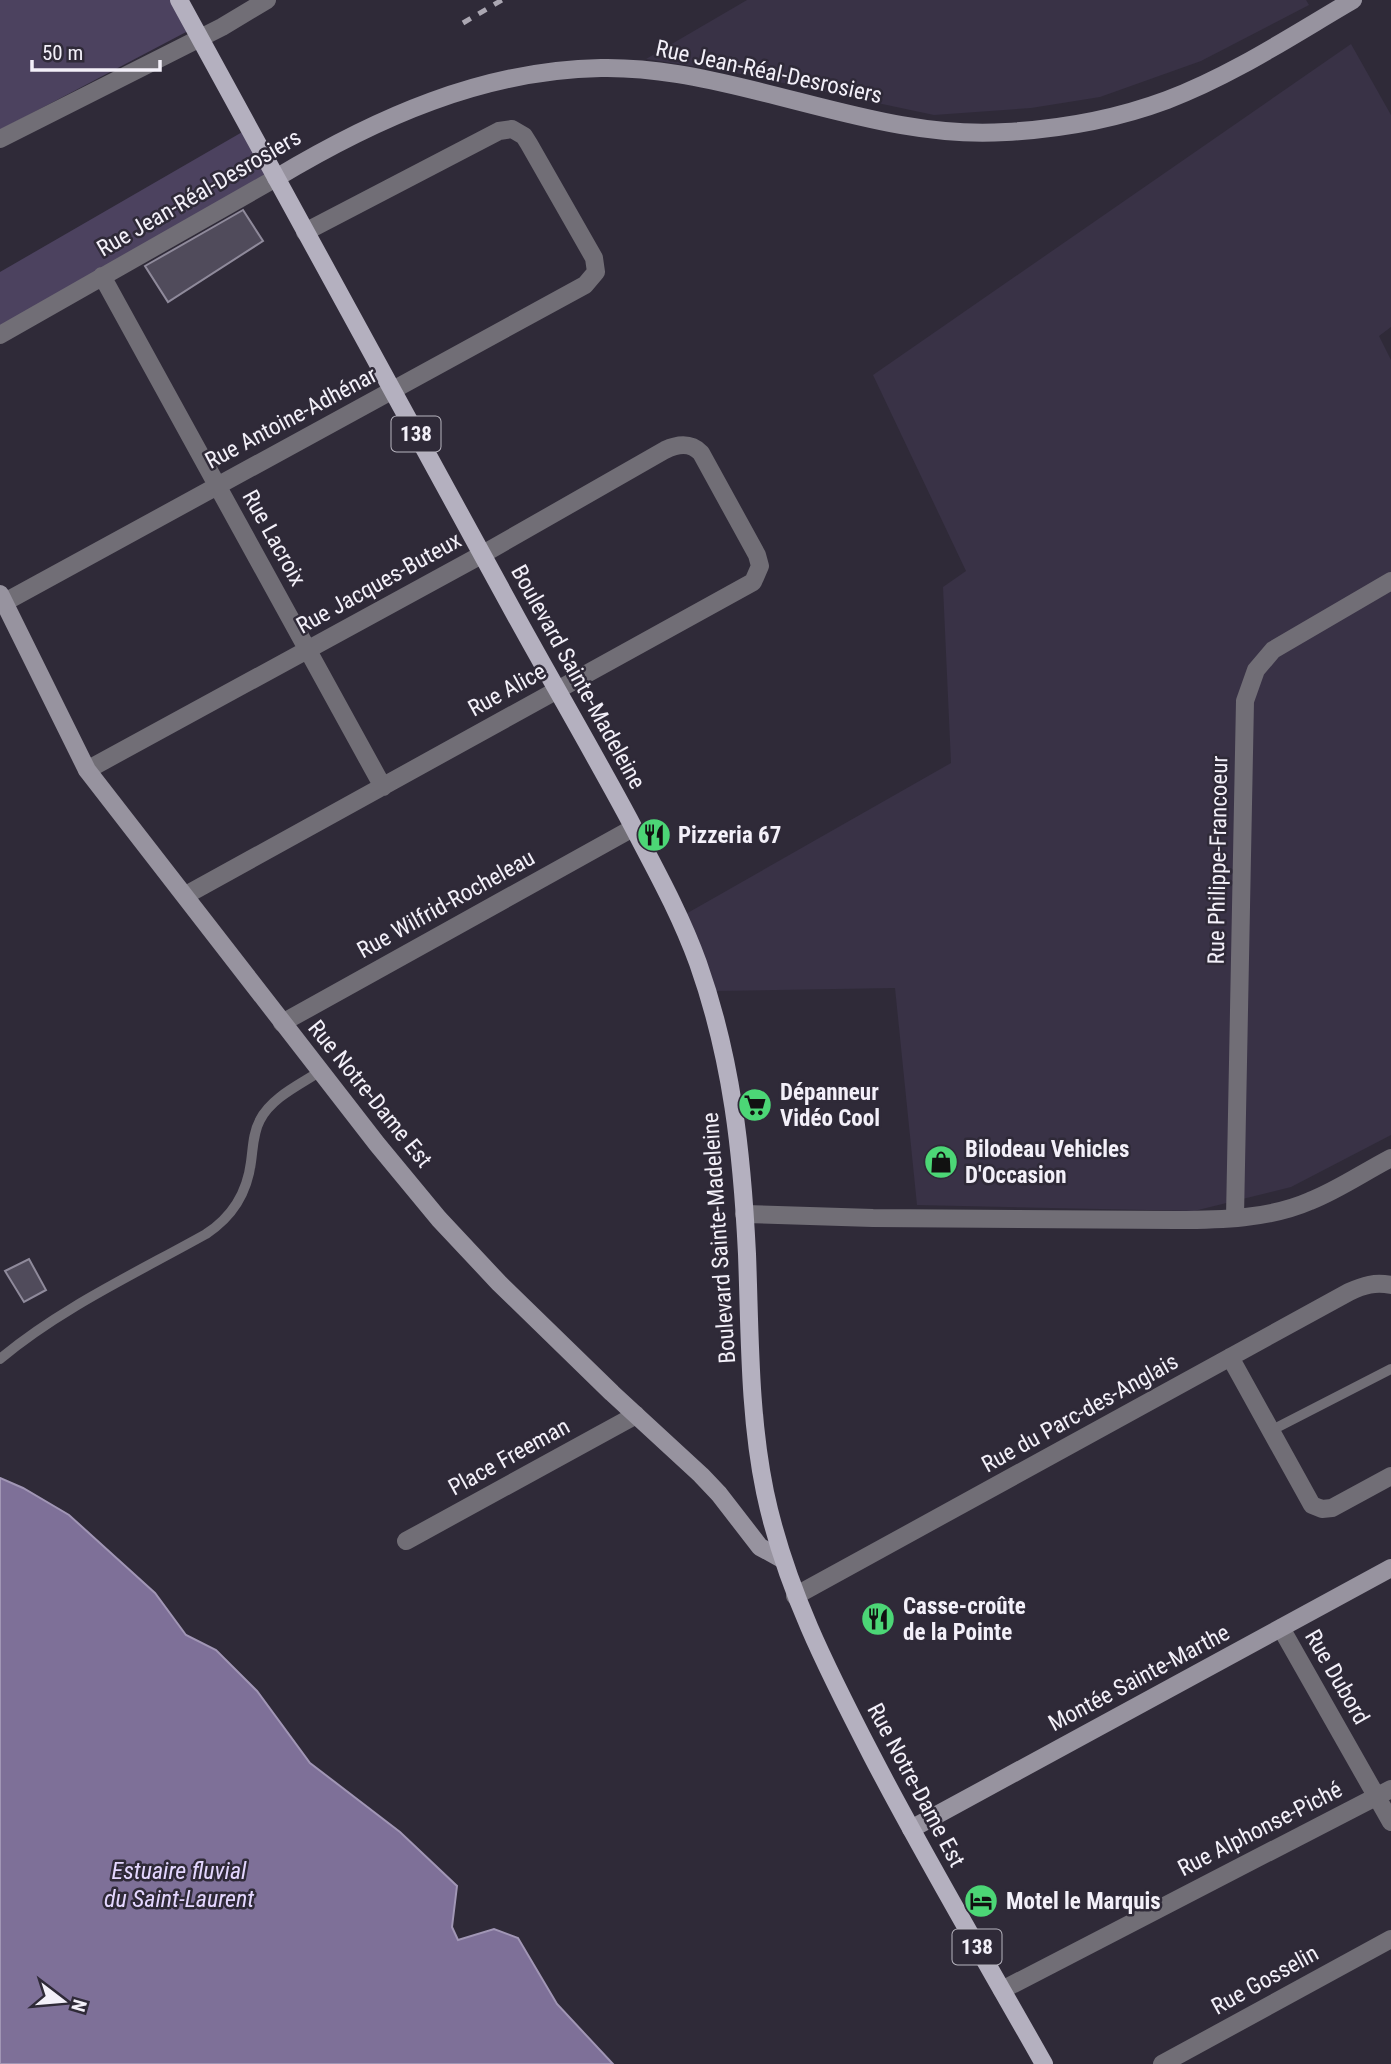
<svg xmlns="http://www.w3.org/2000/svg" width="1391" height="2064" font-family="'Roboto Condensed',sans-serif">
<rect width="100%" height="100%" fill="#2f2a38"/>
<path fill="#393246" d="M747,0h559l3,5 -108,56 -101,36 -69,11 -97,7 -203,-43 -85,-13z
M1351,44l40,71v212l-12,9 12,24v775l-100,52 -97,24 -277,-6 -22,-217 -182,3 -29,-76 267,-152 -8,-176 23,-16 -93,-196z"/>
<path fill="#4c425f" d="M0,0h171l17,31 -188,99z
M244,131l24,46 -268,152v-57z"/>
<path fill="#7e7098" stroke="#a196b5" stroke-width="2" d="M0,1478l23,10 46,27 86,78 31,42 30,15 41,41 53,72 90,69 57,54 -5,41 6,13 36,-11 24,9 39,66 56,60h-613z"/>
<path fill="#504b5b" stroke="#8f8a9b" stroke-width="2" d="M243,210l20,31 -95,61 -23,-36z
M29,1259l17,31 -22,12 -19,-31z"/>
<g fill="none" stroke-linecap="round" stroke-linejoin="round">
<path stroke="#716e76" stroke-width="10" d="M0,1359c59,-50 138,-87 206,-125 26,-17 41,-40 45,-72 2,-14 2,-29 9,-42 11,-22 39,-35 59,-48
M1270,1431l121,-62"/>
<path stroke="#716e76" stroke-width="18" d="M0,139l222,-112 45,-27
M102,276l281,511
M0,335l276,-157
M5,602l580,-317 11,-13 -2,-14 -65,-114 -5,-8 -12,-7 -13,2 -194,101
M87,770l396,-216 182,-104c13,-6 25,-8 36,3l56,102 3,11 -7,16 -567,313
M282,1023l351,-195
M744,1214l129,4 303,2c43,0 93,-1 134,-19 28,-11 54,-29 81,-43
M1235,1217l10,-516 11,-31 17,-20 118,-69
M1230,1357l82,148 10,4 10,-1 59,-32
M406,1541l230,-126
M795,1596l554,-304c15,-7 26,-10 42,-7
M1281,1628l110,194
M1002,1990l389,-201
M1162,2064l229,-125"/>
<path stroke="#97939f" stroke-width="18" d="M276,178c100,-60 207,-108 325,-110 52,-1 103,10 152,22 83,20 167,48 253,42 54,-3 110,-13 161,-32 66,-25 126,-65 186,-100
M0,594l87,176 290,374 62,75 60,64 113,110 89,82 18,19 41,53 22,12
M911,1829l480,-261"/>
<path stroke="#b4b0bf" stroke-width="18" d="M179,0c113,207 226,413 339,620 37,67 75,132 111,199 25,48 51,94 69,144 34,96 44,190 49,291 3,79 2,161 18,238 20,95 63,179 107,264 54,104 114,205 172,308"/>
<path stroke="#aba7b2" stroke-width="5" stroke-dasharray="9 9" stroke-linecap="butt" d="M463,23l39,-23"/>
</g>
<defs>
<g id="restaurant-disc" transform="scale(1.75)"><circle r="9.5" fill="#4cd676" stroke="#2f2a38"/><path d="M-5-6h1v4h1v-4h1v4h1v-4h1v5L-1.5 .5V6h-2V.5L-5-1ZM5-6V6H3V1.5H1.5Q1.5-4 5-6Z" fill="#111"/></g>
<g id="supermarket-disc" transform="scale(1.75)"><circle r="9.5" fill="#4cd676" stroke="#2f2a38"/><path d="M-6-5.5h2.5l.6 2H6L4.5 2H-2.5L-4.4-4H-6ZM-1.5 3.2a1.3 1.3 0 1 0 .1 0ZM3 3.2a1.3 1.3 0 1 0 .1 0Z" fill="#111"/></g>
<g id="shop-disc" transform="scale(1.75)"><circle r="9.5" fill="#4cd676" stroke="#2f2a38"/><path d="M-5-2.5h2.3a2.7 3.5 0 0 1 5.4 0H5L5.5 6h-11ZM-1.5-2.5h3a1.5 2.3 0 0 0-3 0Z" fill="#111"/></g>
<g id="hotel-disc" transform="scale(1.75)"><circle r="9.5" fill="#4cd676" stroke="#2f2a38"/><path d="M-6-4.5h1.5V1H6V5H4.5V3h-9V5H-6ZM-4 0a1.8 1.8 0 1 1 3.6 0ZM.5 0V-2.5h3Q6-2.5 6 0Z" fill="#111"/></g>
</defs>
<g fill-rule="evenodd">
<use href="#restaurant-disc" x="654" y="835"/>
<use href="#supermarket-disc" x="755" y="1105"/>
<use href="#shop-disc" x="941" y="1162"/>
<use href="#restaurant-disc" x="878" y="1619"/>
<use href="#hotel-disc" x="981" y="1901"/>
</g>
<g text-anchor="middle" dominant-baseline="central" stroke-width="5" stroke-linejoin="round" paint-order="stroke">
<g fill="#2f2a38" stroke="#b8b5bf" stroke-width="2">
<rect x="391.5" y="416.5" width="49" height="35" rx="5"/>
<rect x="952.5" y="1929.5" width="49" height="35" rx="5"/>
</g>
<g font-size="21" font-weight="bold" fill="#f3f0f9">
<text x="416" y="434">138</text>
<text x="977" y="1947">138</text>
</g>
<g font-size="23" fill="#f3f0f9" stroke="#2f2a38">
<text transform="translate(769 72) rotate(12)">Rue Jean-Réal-Desrosiers</text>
<text transform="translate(199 193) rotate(-30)">Rue Jean-Réal-Desrosiers</text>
<text transform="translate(291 418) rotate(-28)">Rue Antoine-Adhénar</text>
<text transform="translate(274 538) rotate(61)">Rue Lacroix</text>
<text transform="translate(379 583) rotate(-29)">Rue Jacques-Buteux</text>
<text transform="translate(578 677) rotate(61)">Boulevard Sainte-Madeleine</text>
<text transform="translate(507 690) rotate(-29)">Rue Alice</text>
<text transform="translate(1218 860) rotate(-89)">Rue Philippe-Francoeur</text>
<text transform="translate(446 904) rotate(-29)">Rue Wilfrid-Rocheleau</text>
<text transform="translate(370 1094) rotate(51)">Rue Notre-Dame Est</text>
<text transform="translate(719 1238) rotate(-94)">Boulevard Sainte-Madeleine</text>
<text transform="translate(1080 1413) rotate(-29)">Rue du Parc-des-Anglais</text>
<text transform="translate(509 1457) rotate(-29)">Place Freeman</text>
<text transform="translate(1337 1677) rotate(60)">Rue Dubord</text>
<text transform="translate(1139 1678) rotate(-28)">Montée Sainte-Marthe</text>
<text transform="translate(916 1785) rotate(62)">Rue Notre-Dame Est</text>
<text transform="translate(1260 1829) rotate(-27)">Rue Alphonse-Piché</text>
<text transform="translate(1265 1980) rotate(-29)">Rue Gosselin</text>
</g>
<g font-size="23" font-weight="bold" fill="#f3f0f9" stroke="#2f2a38" text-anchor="start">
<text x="678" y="835">Pizzeria 67</text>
<text x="780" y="1092">Dépanneur<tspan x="780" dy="26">Vidéo Cool</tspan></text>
<text x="965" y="1149">Bilodeau Vehicles<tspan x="965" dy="26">D'Occasion</tspan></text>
<text x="903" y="1606">Casse-croûte<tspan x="903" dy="26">de la Pointe</tspan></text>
<text x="1006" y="1901">Motel le Marquis</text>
</g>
<g font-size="24" font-style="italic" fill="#e4d7ff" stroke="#2f2a38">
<text x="179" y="1871">Estuaire fluvial<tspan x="179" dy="28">du Saint-Laurent</tspan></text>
</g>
</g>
<g transform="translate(63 2001) rotate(106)" stroke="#2f2a38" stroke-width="5" paint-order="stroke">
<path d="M0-5L12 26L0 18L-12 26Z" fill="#f3f0f9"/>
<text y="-10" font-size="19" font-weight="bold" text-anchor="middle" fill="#f3f0f9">N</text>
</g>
<path d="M32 60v10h128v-10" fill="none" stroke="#f3f0f9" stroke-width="3.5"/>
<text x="42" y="60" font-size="21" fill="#f3f0f9" stroke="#2f2a38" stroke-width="5" paint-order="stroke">50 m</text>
</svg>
